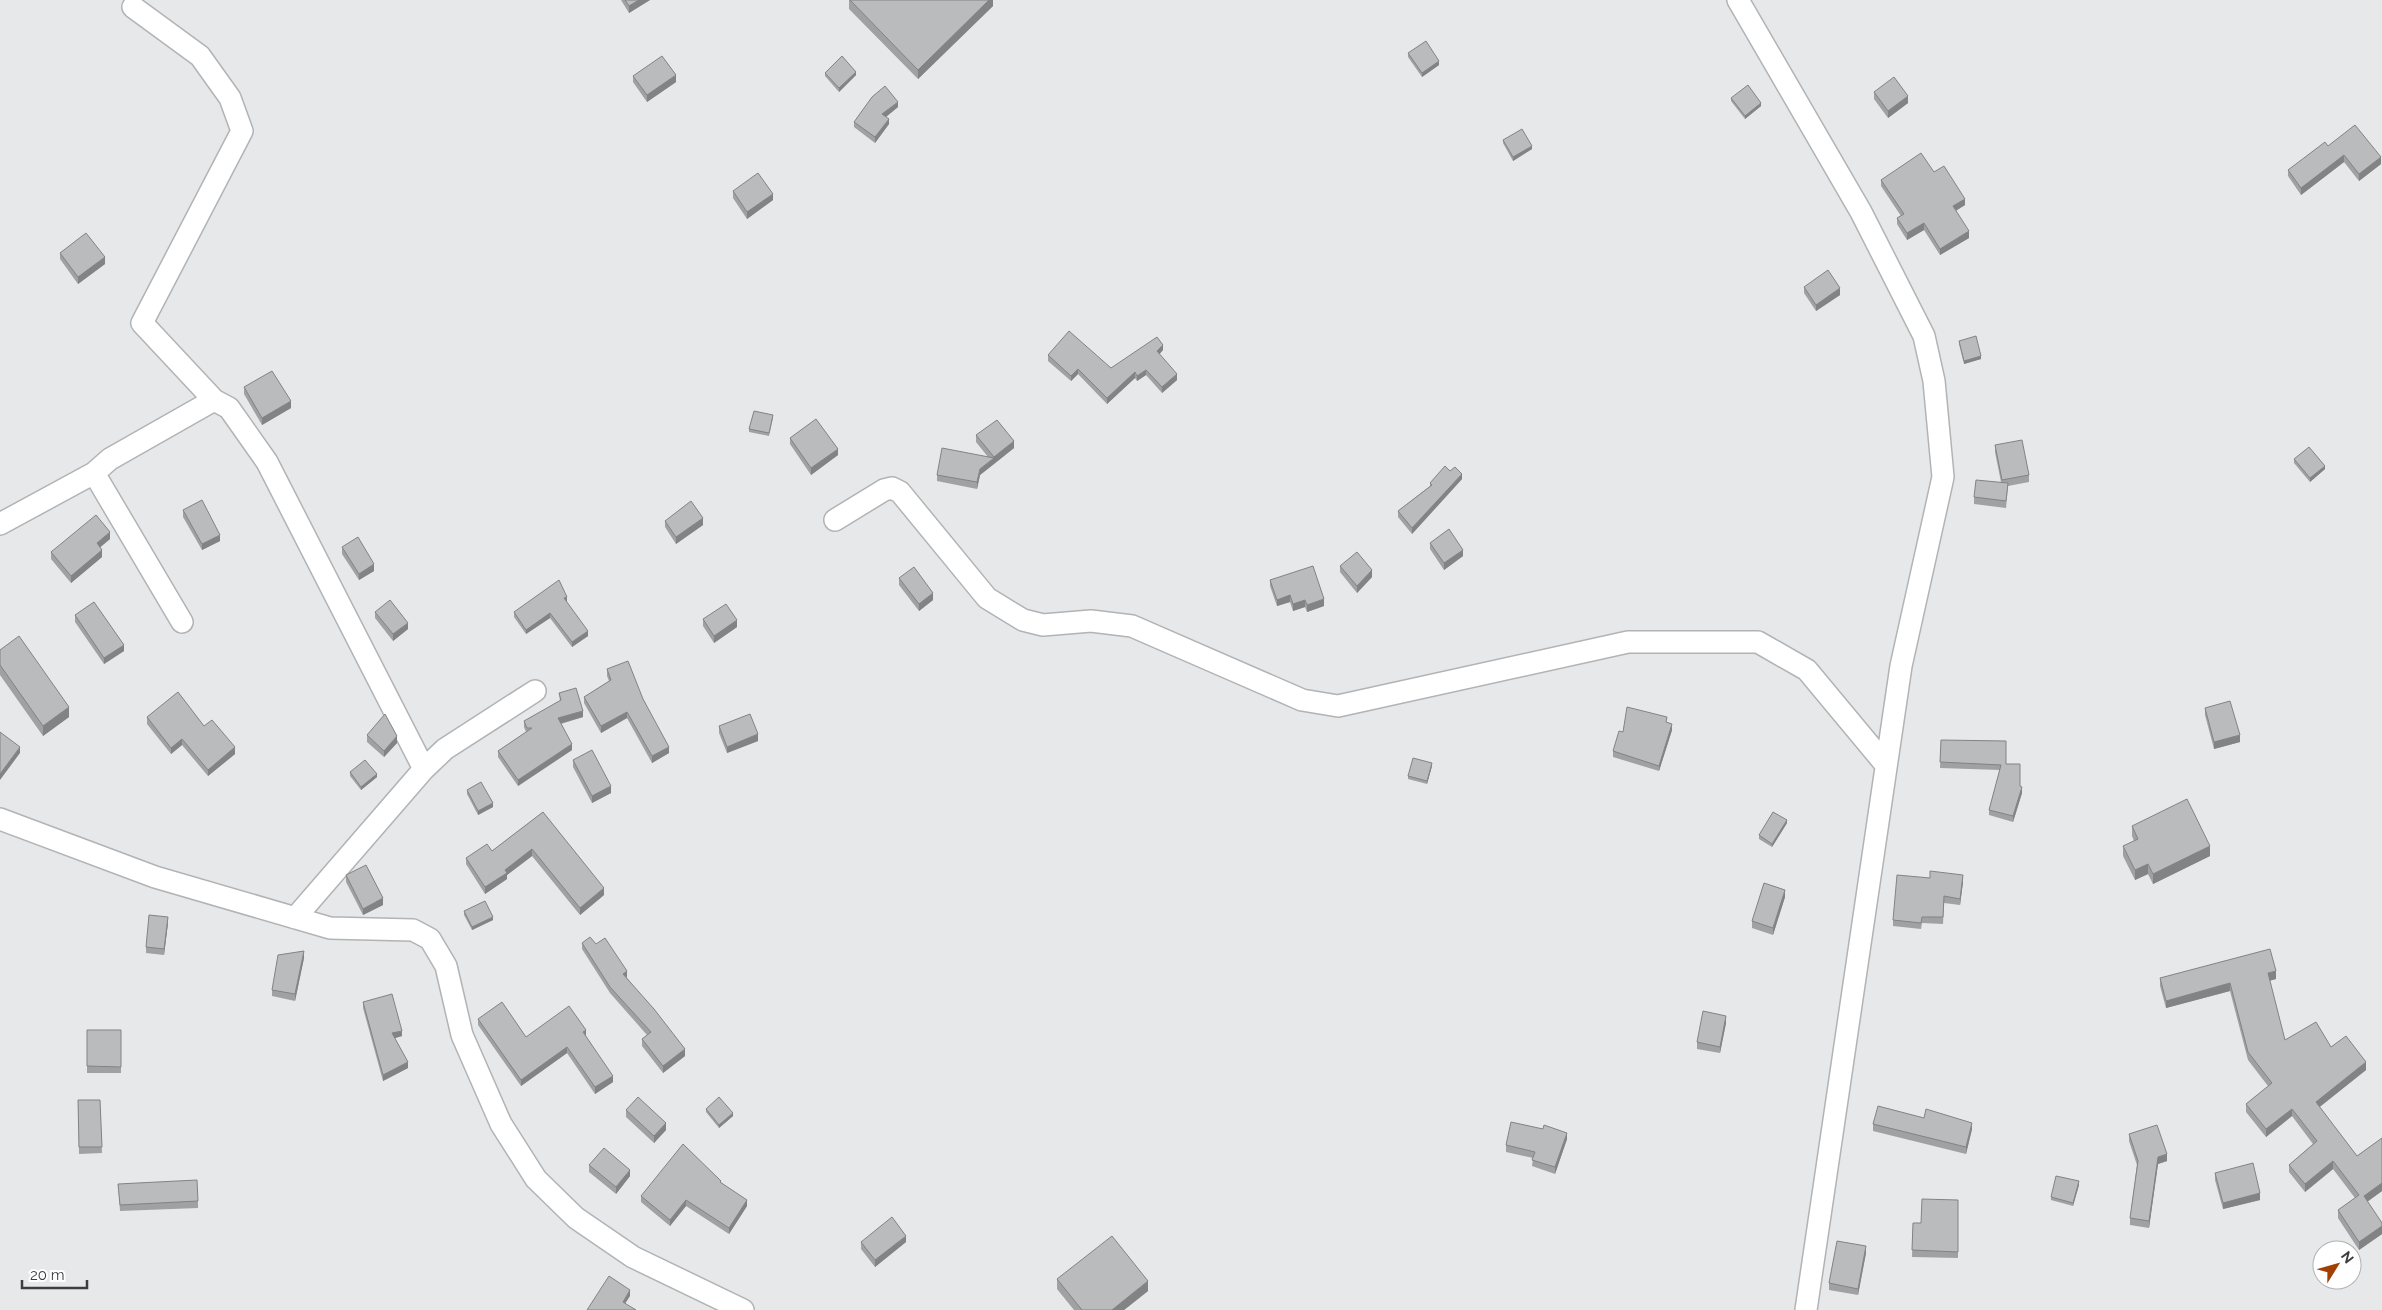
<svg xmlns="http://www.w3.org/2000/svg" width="2382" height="1310" font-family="Raleway,sans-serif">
<rect width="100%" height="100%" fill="#e6e8ea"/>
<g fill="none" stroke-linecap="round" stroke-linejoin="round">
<g stroke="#b1b3b5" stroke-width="24">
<path id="minor" d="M1738,0l123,212 63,124 10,45 9,96 -42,189 -95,644
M133,7l67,49 30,42 12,33 -100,192 72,77 15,8 38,54 157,307
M94,473l88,149
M835,520l49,-30 8,-2 8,4 87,106 36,22 20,5 48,-4 41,5 170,74 36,6 290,-64h130l49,28 79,95
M0,524l94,-51 16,-14 104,-59
M0,819l155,58 175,51 83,2 17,9 16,27 16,69 39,89 35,55 40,39 57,39 110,53
M295,918l129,-149 21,-20 90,-58"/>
</g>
<use href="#minor" stroke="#fff" stroke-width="21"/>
</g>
<path fill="#9fa1a3" d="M621,0h29l-21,13z
M849,0h144v6l-75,73 -69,-70z
M1408,53l31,12 -17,12 -14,-20z
M825,73l31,2 -17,17 -14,-16z
M633,76l43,6 -29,20 -14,-20z
M1874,92l34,11 -20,15 -14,-19z
M1731,98l30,8 -16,13 -14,-18z
M898,107l-12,10 3,7 -14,19 -21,-16v-5z
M1503,140l29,9 -19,12 -10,-18z
M2328,146l53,18 -22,17 -15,-19 -43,33 -13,-19v-6z
M1934,172l31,33 -9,6 13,27 -29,17 -16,-25 -17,10 -10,-16v-6l4,-2 -20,-30v-6z
M733,191l40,9 -26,19 -14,-21z
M60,253l45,11 -27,20 -18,-25z
M1804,287l36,8 -24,16 -12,-18z
M1959,341l22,18 -17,5 -5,-20z
M1163,350l-4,4 18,26 -15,13 -16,-18 -9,6 -2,-3 -28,26 -29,-30 -7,7 -23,-20v-6l63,13z
M244,387l47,21 -29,17 -18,-31z
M773,418l-4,18 -20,-4v-3z
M976,435l38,13 -34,27 -3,14 -40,-8v-6l51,-18 -12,-15z
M790,438l48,17 -27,20 -21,-31z
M1995,445l34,30v7l-21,4 -2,22 -32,-4v-7l27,-15 -6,-30z
M2294,459l31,10 -15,13 -16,-19z
M1450,471l12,8 -50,55 -14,-17v-6l32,-25v-3z
M183,510l37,31 -18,9 -19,-33z
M665,521l38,4 -27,19 -11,-17z
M110,539l-10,8 2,10 -31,26 -20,-24v-7z
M1430,543l33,13 -19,14 -14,-21z
M342,547l32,24 -15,9 -17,-26z
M1340,566l32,11 -15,16 -17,-21z
M899,578l34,22 -14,11 -20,-26z
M1270,580l54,26 -17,6 -2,-5 -12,4 -3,-9 -13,4 -7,-20z
M566,602l22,34 -16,11 -22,-29 -24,16 -12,-17v-5l53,-10z
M375,612l33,17 -15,12 -18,-23z
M75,615l49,36 -20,13 -29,-42z
M703,619l34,8 -23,16 -11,-17z
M0,650l69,67 -26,19 -43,-61z
M607,669l36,30 26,54 -17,10 -25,-45 -26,15 -17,-30v-6l25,-16 -2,-5z
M559,693l24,24 -22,7 11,26 -54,36 -20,-29v-6l28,-19 -2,-5v-6l36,-20z
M2205,708l35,34 -26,7 -9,-34z
M147,717l57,9 31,28 -27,22 -26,-31 -11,9 -24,-30z
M1667,722l5,8 -13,41 -46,-14v-6l10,-19z
M719,726l39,15 -31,12 -8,-20z
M367,735l30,8 -13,14 -17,-15z
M1941,740l65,24 14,22 2,7 -9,29 -24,-7v-5l11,-40 -60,-2z
M573,760l38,33 -19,10 -19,-36z
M1432,766l-5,18 -19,-5v-3z
M350,772l27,5 -16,13 -11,-14z
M467,790l26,17 -15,8 -11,-21z
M543,812l61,83 -24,20 -48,-59 -25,19v4l-22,15 -19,-30v-6l26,-7z
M1787,823l-15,24 -13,-8v-4z
M2132,826l78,30 -57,28 -5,-10 -13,6 -12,-24v-10l11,-5 -2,-5z
M346,875l37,30 -20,10 -17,-33z
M1963,882l-3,23 -16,-2 -1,21 -21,-1 -1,6 -28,-3v-6z
M1785,897l-12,38 -21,-7v-7z
M464,911l29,9 -21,10 -8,-15z
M168,923l-4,32 -18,-2v-6z
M582,943l45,35 58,78 -22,17 -21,-27v-7l5,-4 -37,-42 -28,-44z
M304,958l-9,43 -23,-5v-6z
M2160,978l116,1 -7,2 16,59 46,7 35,23 -47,37 38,49 25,-18v53l-15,11 15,21v11l-23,16 -21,-32v-8l17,-12 -22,-29 -28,23 -16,-20v-7l24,-21 -21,-28 -26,21 -20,-25v-8l22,-18 -20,-26 -18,-69 -64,17 -6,-22z
M363,1002l39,34 -7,2 13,30 -25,13 -20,-73z
M478,1019l48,18 60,-1 27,46 -18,12 -28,-41 -46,33 -43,-61z
M1726,1023l-6,30 -23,-4v-7z
M87,1030h34v43h-34z
M78,1100h22l2,53 -23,1z
M706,1109l27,7 -14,12 -13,-16z
M626,1110l40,20 -12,13 -28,-26z
M1924,1118l48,11 -6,25 -93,-23v-7z
M2129,1134l38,27 -9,3 -9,64 -19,-3v-7l7,-53 -8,-24z
M1567,1139l-12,35 -23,-8 1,-8 -27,-6v-7z
M589,1165l41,11 -14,18 -27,-22z
M2215,1173l45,27 -37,9 -8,-29z
M721,1183l26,23 -18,28 -43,-28 -16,20 -29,-24v-6z
M118,1184l80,17v7l-78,3z
M2079,1185l-6,21 -22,-6v-3z
M1958,1200v58l-46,-1 1,-34h8z
M861,1242h45l-31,25 -14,-18z
M1866,1253l-8,42 -29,-5v-7z
M1057,1279l91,12 -24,19h-50l-17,-21z"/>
<path fill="#828384" d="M639,0h11l-21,13v-7z
M989,0h4v6l-75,73v-9z
M1439,61v4l-17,12v-4z
M856,72v3l-17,17v-4z
M676,75v7l-29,20v-7z
M1908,96v7l-20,15v-7z
M898,102v5l-16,13v-6z
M1761,103v3l-16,13v-3z
M889,119v5l-14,19v-6z
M1532,146v3l-19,12v-4z
M2344,155v7l-43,33v-7z
M2381,157v7l-22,17v-7z
M773,194v6l-26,19v-7z
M1965,199v6l-12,7v-6z
M1924,223v7l-17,10v-7z
M1969,231v7l-29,17v-6z
M105,257v7l-27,20v-7z
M1840,288v7l-24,16v-6z
M1163,345v5l-6,7v-6z
M1981,356v3l-17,5v-3z
M1078,369v5l-7,7v-5z
M1146,370v5l-9,6v-5z
M1135,372v6l-28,26v-6z
M1177,374v6l-15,13v-6z
M291,401v7l-29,17v-7z
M1014,441v7l-20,16v-7z
M838,449v6l-27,20v-7z
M994,458v6l-14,11 -3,14v-7l3,-13z
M2325,466v3l-15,13v-4z
M1462,474v5l-50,55v-6z
M703,518v7l-27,19v-7z
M110,532v7l-13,11v-7z
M220,535v6l-18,9v-6z
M102,550v7l-31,26v-7z
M1463,550v6l-19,14v-7z
M374,564v7l-15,9v-6z
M1372,570v7l-15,16v-7z
M933,593v7l-14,11v-7z
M1290,595v7l-13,4v-6z
M567,597v5l-3,1v-5z
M1324,599v7l-17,6v-7z
M1305,600v7l-12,4v-7z
M550,613v5l-24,16v-4z
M737,620v7l-23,16v-7z
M408,623v6l-15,12v-7z
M588,631v5l-16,11v-5z
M124,645v6l-20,13v-6z
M69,707v10l-26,19v-10z
M583,711v6l-25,7v-6z
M627,712v6l-26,15v-7z
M1672,724v6l-13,41v-5z
M758,734v7l-31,12v-6z
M2240,735v7l-26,7v-7z
M397,736v7l-13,14v-6z
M182,739v6l-11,9v-6z
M572,744v6l-54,36v-6z
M20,747v6l-20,27v-6z
M235,747v7l-27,22v-6z
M669,747v6l-17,10v-7z
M1432,763v3l-5,18v-3z
M377,774v3l-16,13v-3z
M611,786v7l-19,10v-7z
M2022,787v6l-9,29v-6z
M493,803v4l-15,8v-4z
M1787,820v3l-15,24v-3z
M2210,846v10l-57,28v-10z
M532,849v7l-25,19v4l-22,15v-7l20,-17z
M2148,864v10l-13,6v-10z
M1963,875v7l-3,23v-6z
M604,888v7l-24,20v-7z
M1785,890v7l-12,38v-7z
M383,898v7l-20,10v-6z
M168,917v6l-4,32v-6z
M493,917v3l-21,10v-3z
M304,951v7l-9,43v-7z
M627,971v7l-4,-4z
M2276,971v8l-8,2v-8z
M2230,983v8l-64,17v-7z
M1726,1016v7l-6,30v-6z
M586,1030v6l-3,-4z
M402,1031v5l-10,3v-6z
M567,1047v6l-46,33v-6z
M685,1049v7l-22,17v-7z
M408,1062v6l-25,13v-6z
M2366,1062v8l-50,40v-8z
M613,1076v6l-18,12v-7z
M2292,1109v7l-26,21v-8z
M733,1113v3l-14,12v-3z
M666,1123v7l-12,13v-7z
M1972,1123v6l-6,25v-7z
M1567,1133v6l-12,35v-7z
M2167,1154v7l-9,3 -9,64v-7l9,-64z
M2333,1161v8l-28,23v-8z
M630,1170v6l-14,18v-7z
M2079,1181v4l-6,21v-3z
M2382,1183v8l-18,13v-8z
M2260,1193v7l-37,9v-6z
M686,1200v6l-16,20v-6z
M747,1200v6l-18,28v-6z
M2382,1226v8l-23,16v-8z
M906,1236v6l-31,25v-7z
M1866,1246v7l-8,42v-6z
M1148,1281v10l-24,19h-12z
M630,1290v6l-7,11v-5z"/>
<path fill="#b9bbbd" stroke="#828384" d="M625,0h14l-10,6z
M850,0h139l-71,70z
M1426,41l13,20 -17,12 -14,-20z
M662,56l14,19 -29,20 -14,-19z
M842,56l14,16 -17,16 -14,-15z
M1894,77l14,19 -20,15 -14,-19z
M1748,85l13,18 -16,13 -14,-18z
M885,86l13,16 -16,12 7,5 -14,18 -21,-15 18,-25z
M2355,125l26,32 -22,17 -15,-19 -43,33 -13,-18 37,-28 3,4z
M1522,129l10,17 -19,11 -10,-17z
M1921,153l13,19 10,-6 21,33 -12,7 16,25 -29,18 -16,-26 -17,10 -10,-15 7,-4 -23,-34z
M758,173l15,21 -26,18 -14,-21z
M86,233l19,24 -27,20 -18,-24z
M1828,270l12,18 -24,17 -12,-18z
M1069,331l42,37 46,-31 6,8 -6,6 20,23 -15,13 -16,-17 -9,6 -2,-4 -28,26 -29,-29 -7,7 -23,-21z
M1976,336l5,20 -17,5 -5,-20z
M272,371l19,30 -29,17 -18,-31z
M754,411l19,4 -4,18 -20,-4z
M816,419l22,30 -27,19 -21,-30z
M997,420l17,21 -20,16 -18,-22z
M2022,440l7,35 -27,5 -7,-35z
M2309,447l16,19 -15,12 -16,-19z
M942,448l52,10 -14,11 -3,13 -40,-7z
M1445,466l5,5 5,-4 7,7 -50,54 -14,-17 34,-26 -2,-2z
M1976,480l32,3 -2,18 -32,-4z
M202,500l18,35 -18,9 -19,-34z
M691,501l12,17 -27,19 -11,-16z
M96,515l14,17 -13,11 5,7 -31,26 -20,-24z
M1449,529l14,21 -19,13 -14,-20z
M358,537l16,27 -15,10 -17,-27z
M1357,552l15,18 -15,16 -17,-20z
M1313,566l11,33 -17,6 -2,-5 -12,4 -3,-9 -13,5 -7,-20z
M914,567l19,26 -14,11 -20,-26z
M559,580l8,17 -3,1 24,33 -16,11 -22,-29 -24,17 -12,-18z
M390,600l18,23 -15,11 -18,-22z
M94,602l30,43 -20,13 -29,-43z
M726,604l11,16 -23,16 -11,-17z
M19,636l50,71 -26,19 -43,-61v-15z
M628,661l15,38 26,48 -17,9 -25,-44 -26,14 -17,-29 27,-17 -4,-11z
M576,688l7,23 -25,7 14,26 -54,36 -20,-29 34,-23h-5l-3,-7 37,-21 -2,-7z
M178,692l26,34 8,-6 23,27 -27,23 -26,-31 -11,9 -24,-31z
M2230,701l10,34 -26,7 -9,-34z
M1627,707l40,10 -1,5 6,2 -13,42 -46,-15 6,-20 4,1z
M385,714l12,22 -13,15 -17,-16z
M750,714l8,20 -31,13 -8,-21z
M0,732l20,15 -20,27z
M1941,740l65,1v23h14v22l2,1 -9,29 -24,-6 12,-45 -61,-3z
M592,750l19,36 -19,10 -19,-36z
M1413,758l19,5 -5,18 -19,-5z
M365,760l12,14 -16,13 -11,-15z
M481,782l12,21 -15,8 -11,-21z
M2187,799l23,47 -57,28 -5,-10 -13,6 -12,-24 15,-7 -6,-13z
M543,812l61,76 -24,20 -48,-59 -27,21 2,3 -22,14 -19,-29 21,-14 5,7z
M1773,812l14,8 -15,24 -13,-9z
M366,865l17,33 -20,11 -17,-34z
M1930,871l33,4 -3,24 -16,-3 -1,21h-21l-1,6 -28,-3 4,-45 33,3z
M1764,883l21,7 -12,38 -21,-7z
M485,901l8,16 -21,10 -8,-16z
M149,915l19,2 -4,32 -18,-2z
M590,937l6,7 9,-6 22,33 -4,3 31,35 31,40 -22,17 -21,-27 9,-7 -41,-45 -28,-44z
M2270,949l6,22 -8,2 17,67 31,-18 15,25 15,-11 20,26 -50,40 41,54 25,-18v45l-18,13 18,27v3l-23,16 -21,-32 21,-15 -26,-34 -28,23 -16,-19 28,-24 -25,-32 -26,20 -20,-25 26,-21 -24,-31 -18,-69 -64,18 -6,-23z
M304,951l-9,43 -23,-4 6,-35z
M392,994l10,37 -10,2 16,29 -25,13 -20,-73z
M502,1002l24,35 43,-31 17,24 -3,2 30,44 -18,11 -28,-40 -46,33 -43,-61z
M1703,1011l23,5 -6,31 -23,-5z
M87,1030h34v37l-34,-1z
M638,1097l28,26 -12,13 -28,-26z
M719,1097l14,16 -14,12 -13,-16z
M78,1100h22l2,47h-23z
M1878,1106l46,12 2,-9 46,14 -6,24 -93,-23z
M1511,1122l32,7 1,-4 23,8 -12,34 -23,-7 3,-8 -29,-7z
M2157,1125l10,29 -9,3 -9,64 -19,-3 8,-57 -9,-27z
M683,1144l38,37 -1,1 27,18 -18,28 -43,-28 -16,20 -29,-24z
M604,1148l26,22 -14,17 -27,-22z
M2253,1163l7,30 -37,10 -8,-30z
M2056,1176l23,5 -6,22 -22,-6z
M197,1180l1,21 -78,4 -2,-21z
M1922,1199l36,1v52l-46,-2 1,-27h8z
M892,1217l14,19 -31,24 -14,-18z
M1112,1236l36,45 -36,29h-30l-25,-31z
M1837,1241l29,5 -8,43 -29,-6z
M609,1276l21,14 -7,12 13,8h-49z"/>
<g transform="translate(2337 1265) rotate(53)"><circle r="24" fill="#ffffff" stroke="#b1b1b2"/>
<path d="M0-4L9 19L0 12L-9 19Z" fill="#a24003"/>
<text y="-8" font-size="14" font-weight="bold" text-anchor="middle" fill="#3c3d3e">N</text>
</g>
<path d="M22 1280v8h65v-8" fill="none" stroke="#3c3d3e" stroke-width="2.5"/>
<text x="30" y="1280" font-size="15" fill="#3c3d3e" stroke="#ffffff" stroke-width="4" paint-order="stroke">20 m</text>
</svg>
